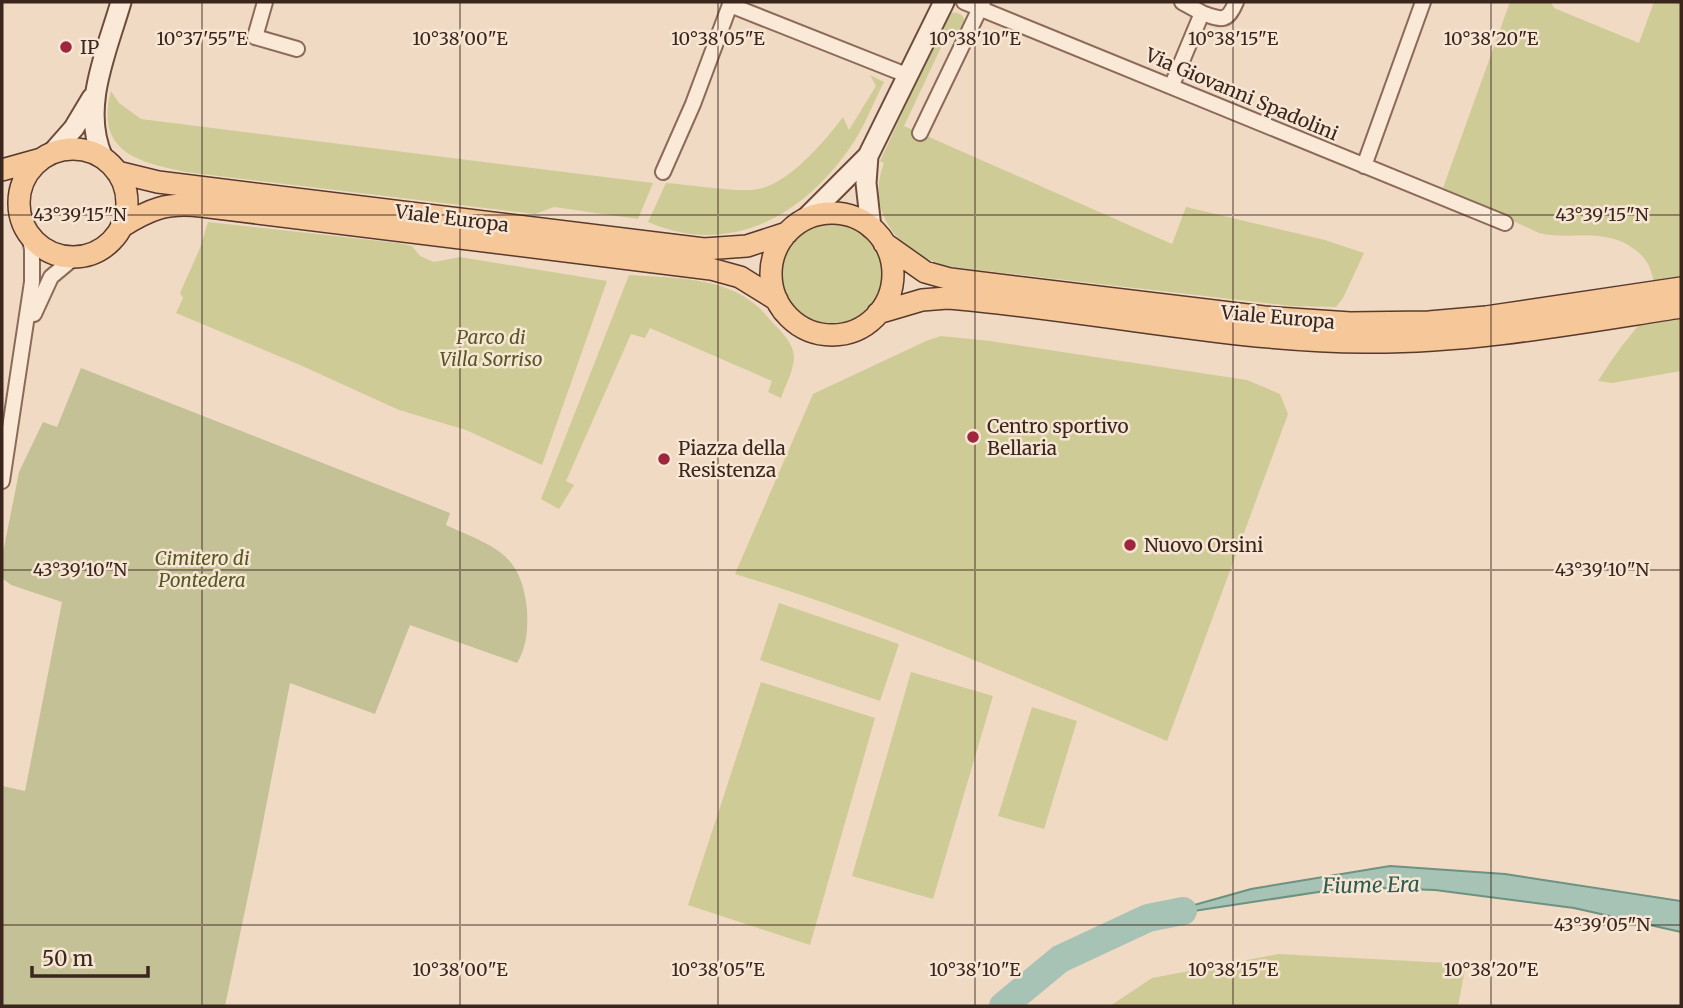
<svg xmlns="http://www.w3.org/2000/svg" width="1683" height="1008" font-family="Merriweather,serif">
<rect width="100%" height="100%" fill="#f0dac3"/>
<path fill="#cfcb96" d="M1510,2h41l3,6 85,35 15,-41h27v369l-69,12 -14,-2c7,-10 13,-21 21,-31 19,-26 47,-49 29,-86 -7,-12 -20,-21 -34,-25 -24,-7 -50,0 -75,-6l-96,-45z
M951,13c18,-2 15,14 6,24l-12,2 -41,87 268,118 14,-37 139,33 39,13 -21,45 -7,9 -44,-1 -340,-39c-50,-10 -88,-53 -68,-104l-4,-2 67,-144z
M870,75l14,7c-10,19 -18,41 -29,58 -46,72 -122,119 -207,82l18,-39c28,2 58,8 86,7 34,-2 72,-48 91,-73l6,13 27,-44z
M111,91l8,12 22,16 512,64 -15,36 -84,-12 -19,7 -349,-42c-49,-10 -91,-20 -75,-81z
M781 273a51 51 0 1 1 102 0a51 51 0 1 1-102 0Z
M208,222l190,21 14,3 8,10 14,6 26,-5 147,24 -65,184 -76,-35 -67,-20 -99,-45 -124,-52 7,-15 -3,-5 20,-45z
M629,275c42,3 94,1 128,31 7,6 12,13 18,19 9,9 18,19 19,32 0,13 -9,29 -13,41l-13,-6 4,-11 -122,-53 -5,10 -14,-4 -65,147 8,4 -15,24 -18,-10z
M941,336l49,5 257,39 33,14 8,20 -121,327c-142,-60 -284,-123 -432,-167l78,-180 113,-53z
M779,603l120,41 -19,57 -120,-41z
M911,672l82,24 -60,203 -81,-23z
M761,682l114,36 -65,227 -122,-40z
M1032,707l45,14 -33,108 -46,-13z
M1279,954l187,10 -8,42h-348l42,-28z"/>
<path fill="#c4c196" d="M81,368l369,145 -4,12c47,22 75,26 81,85 1,19 0,37 -10,53l-107,-38 -35,89 -85,-31 -33,170 -32,153h-223v-220l23,5 37,-189 -51,-17 -9,-7v-20l17,-86 24,-50 14,5z"/>
<path fill="#a6c3b5" stroke="#6c9281" stroke-width="2" d="M1390,866l115,8 176,27v31l-107,-24 -139,-18 -84,-3 -203,31 103,-29z"/>
<g fill="none" stroke-linecap="round" stroke-linejoin="round">
<path stroke="#a6c3b5" stroke-width="28" d="M1003,1006l57,-47 88,-41 35,-7"/>
<g stroke="#8c6a59" stroke-width="18">
<path id="street" d="M265,2l-10,35 42,12
M964,2l541,221
M730,5l179,71
M1202,13c20,7 25,10 34,-11
M1172,85l30,-72 -20,-11
M920,133l63,-131
M1364,166l59,-164
M663,172l30,-68 38,-102
M34,314l17,-37 25,-21
M2,481l30,-199v-33l-4,-17"/>
</g>
<g stroke="#6d4c3c" stroke-width="23">
<path id="secondary" d="M52,153l22,-25 18,-30
M868,156l-2,27 5,45
M103,158c-23,-50 4,-107 18,-156
M805,219l63,-63 76,-154"/>
</g>
<g stroke="#593a2d" stroke-width="24">
<path id="primary" d="M19 203a54 54 0 1 1 108 0a54 54 0 1 1-108 0Z
M2,170l39,-11
M117,172l41,10 546,67 43,-3 40,-13
M771 274a61 61 0 1 1 122 0a61 61 0 1 1-122 0Z
M121,227c29,-18 46,-25 80,-21l510,63 29,8 37,23
M884,243l41,29 25,7 314,38 86,6 79,-1 57,-5 195,-29
M878,313l44,-13 25,-2c139,11 279,43 418,44 106,1 212,-19 316,-35"/>
</g>
<use href="#street" stroke="#fae9d7" stroke-width="14"/>
<use href="#secondary" stroke="#fae9d7" stroke-width="19"/>
<use href="#primary" stroke="#f5c799" stroke-width="21"/>
</g>
<path fill="none" stroke="#3b261e" stroke-width="2" stroke-opacity="0.45" d="M202,2v1004M460,2v1004M718,2v1004M975,2v1004M1233,2v1004M1491,2v1004M2,215h1679M2,570h1679M2,925h1679"/>
<g fill="#9e263d" stroke="#f7e6d3" stroke-width="2.5">
<circle cx="66" cy="47" r="7"/>
<circle cx="973" cy="437" r="7"/>
<circle cx="664" cy="459" r="7"/>
<circle cx="1130" cy="545" r="7"/>
</g>
<g text-anchor="middle" dominant-baseline="central" stroke-width="5" stroke-linejoin="round" paint-order="stroke">
<g font-size="19" fill="#3b261e" stroke="#f7e6d3" text-anchor="start">
<text x="80" y="47">IP</text>
<text x="987" y="426">Centro sportivo<tspan x="987" dy="22">Bellaria</tspan></text>
<text x="678" y="448">Piazza della<tspan x="678" dy="22">Resistenza</tspan></text>
<text x="1144" y="545">Nuovo Orsini</text>
</g>
<g font-size="19" fill="#3b261e" stroke="#f7e6d3">
<text transform="translate(1242 94) rotate(23)">Via Giovanni Spadolini</text>
<text transform="translate(452 218) rotate(7)">Viale Europa</text>
<text transform="translate(1278 317) rotate(5)">Viale Europa</text>
</g>
<g font-size="19" font-style="italic" fill="#555823" stroke="#f7e6d3">
<text x="491" y="337">Parco di<tspan x="491" dy="22">Villa Sorriso</tspan></text>
<text x="202" y="558">Cimitero di<tspan x="202" dy="22">Pontedera</tspan></text>
</g>
<g font-size="21" font-style="italic" fill="#2c5b4f" stroke="#f7e6d3">
<text transform="translate(1371 885) rotate(-1)">Fiume Era</text>
</g>
</g>
<g font-size="18" text-anchor="middle" fill="#3b261e" stroke="#f7e6d3" stroke-width="5" stroke-linejoin="round" paint-order="stroke">
<text x="202" y="45">10°37'55"E</text>
<text x="460" y="45">10°38'00"E</text>
<text x="718" y="45">10°38'05"E</text>
<text x="975" y="45">10°38'10"E</text>
<text x="1233" y="45">10°38'15"E</text>
<text x="1491" y="45">10°38'20"E</text>
<text x="80" y="221">43°39'15"N</text>
<text x="1602" y="221">43°39'15"N</text>
<text x="80" y="576">43°39'10"N</text>
<text x="1602" y="576">43°39'10"N</text>
<text x="1602" y="931">43°39'05"N</text>
<text x="460" y="976">10°38'00"E</text>
<text x="718" y="976">10°38'05"E</text>
<text x="975" y="976">10°38'10"E</text>
<text x="1233" y="976">10°38'15"E</text>
<text x="1491" y="976">10°38'20"E</text>
</g>
<rect width="1683" height="1008" fill="none" stroke="#3b261e" stroke-width="7"/>
<path d="M32 966v10h116v-10" fill="none" stroke="#3b261e" stroke-width="3.5"/>
<text x="42" y="966" font-size="21" fill="#3b261e" stroke="#f7e6d3" stroke-width="5" paint-order="stroke">50 m</text>
</svg>
